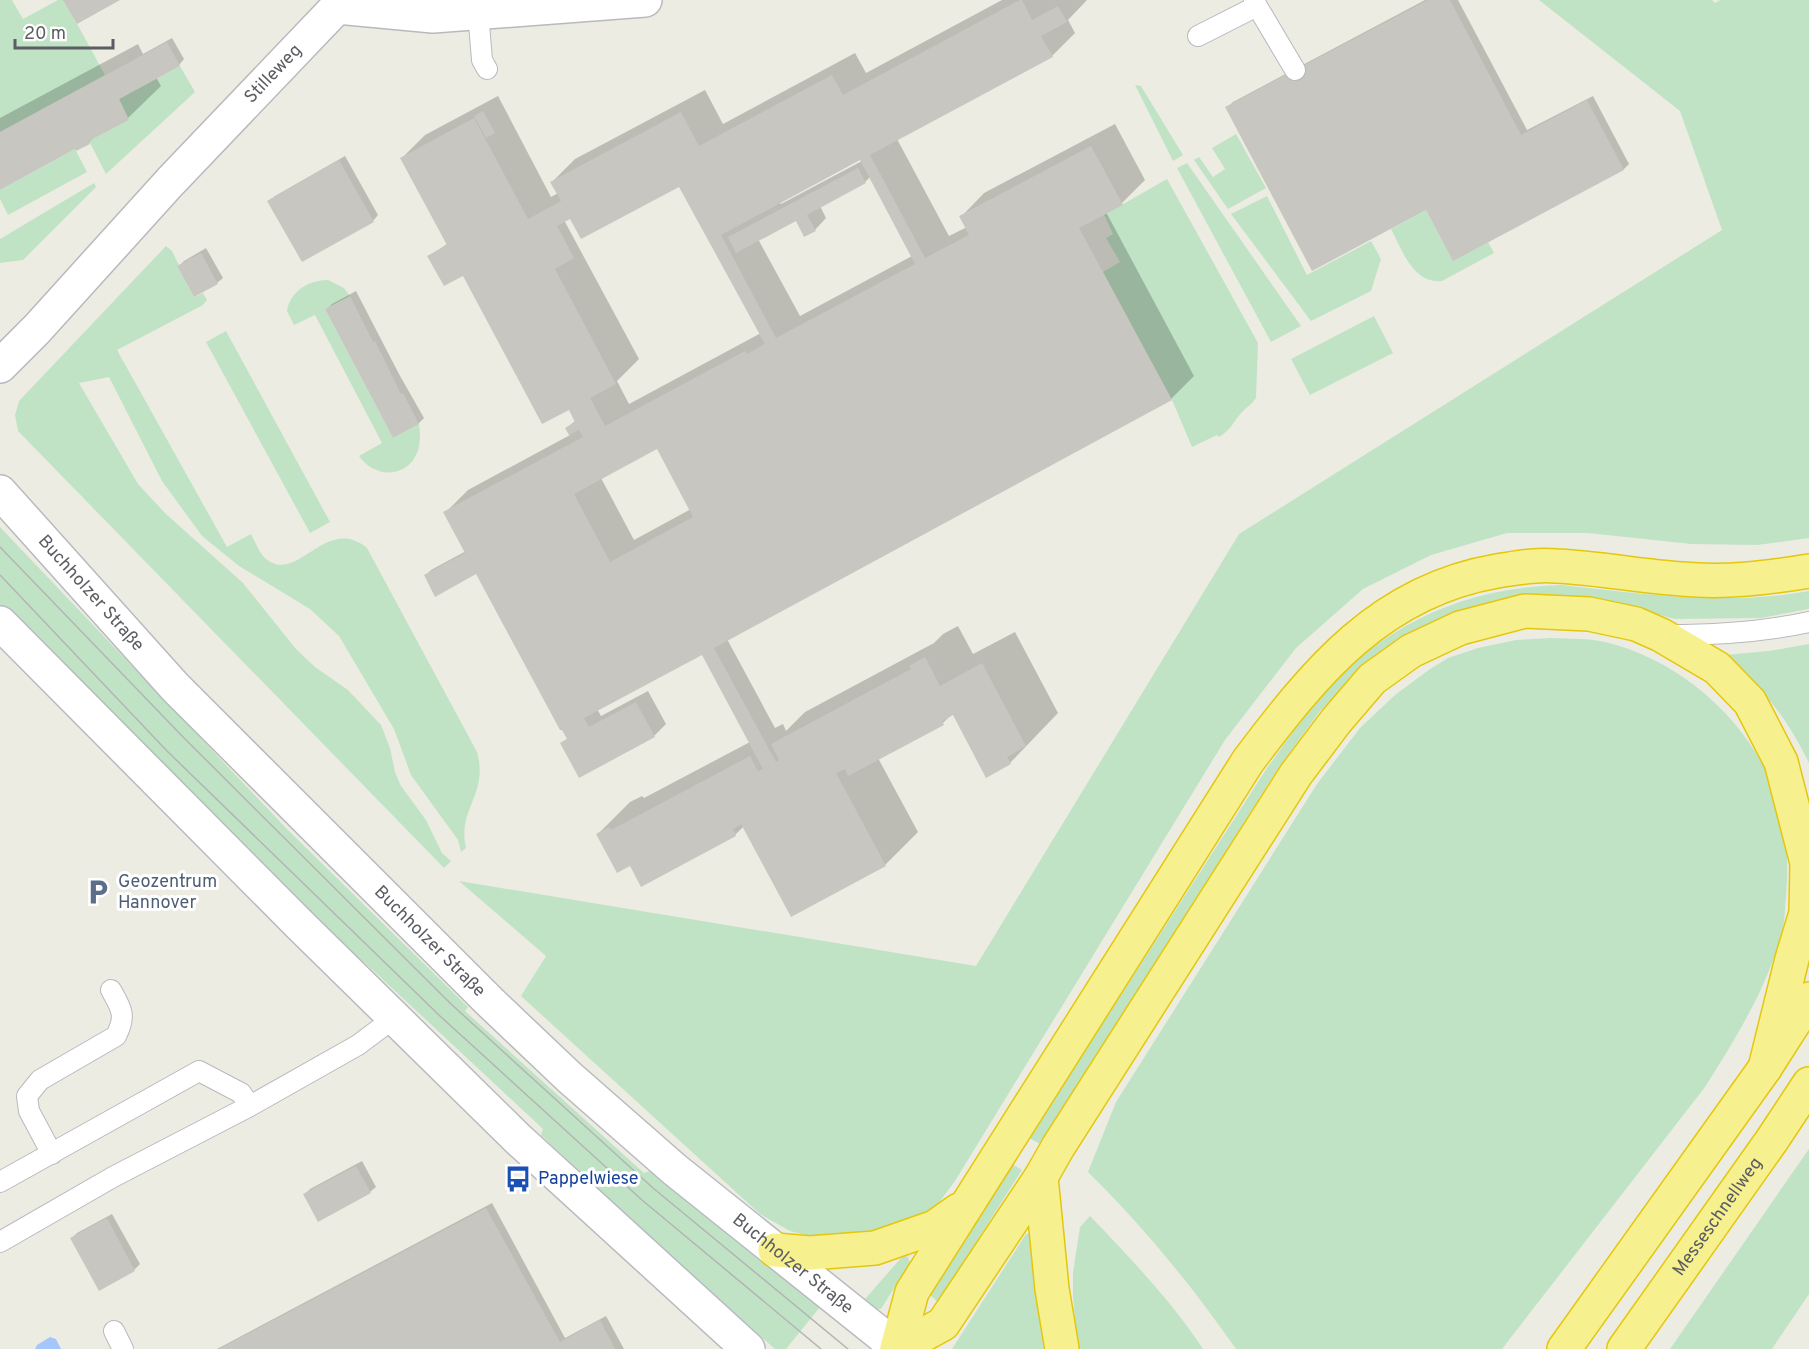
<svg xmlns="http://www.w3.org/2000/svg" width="1809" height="1349" font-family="Overpass,sans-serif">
<rect width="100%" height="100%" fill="#edece2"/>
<path fill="#c0e3c6" d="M0,0h12l11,19 35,-19h6l41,75 -105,57z
M1539,0h173l3,3 5,-3h89v538l-52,7 -66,-1 -103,-11h-81l-76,22 -68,34 -67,59 -71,92 -270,441 -23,31 -35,19 -75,8 -32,-8 -30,-17 -239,-218 25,-40 -87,-75 517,85 263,-432 483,-304 -42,-119z
M180,66l15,26 -89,82 -17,-33 40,-21 -10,-21z
M1135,85l6,1 42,69 -10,6z
M1236,134l30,54 -38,21 -34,-49 5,-3 14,20 12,-8 -13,-21z
M75,149l12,23 -79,43 -8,-16v-9z
M1187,163l114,163 -30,16 -94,-174z
M1167,179l91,164 -2,55c-4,6 -9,9 -14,14 -8,9 -12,19 -23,25l-2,-2 -25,12 -20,-47 -69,-128 17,-10 -14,-24 7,-4 -9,-19z
M94,183l2,4 -73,73 -23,3v-24z
M1267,196l40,79 64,-34 10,18 -10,32 -60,30 -80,-107z
M1426,210l27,50 35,-18 6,11 -52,28c-29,3 -40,-31 -51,-52z
M166,246l6,5 7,14 -2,1 17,31 9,-4 4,7 -4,5 -86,45 110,197 24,-13c5,9 9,22 18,27 30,20 58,-46 98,-13l110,204c12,43 -20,56 -11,96l-5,4 -3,-12 -47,-65 -17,-46 -55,-93 -29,-27 -71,-43 -37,-30 -40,-55 -53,-104 -30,6 59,101 28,30 77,69 53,66 19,18 33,23 33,35 9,23 5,24 6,14 25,34 16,33 9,8 -7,7 -426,-437 -3,-16 4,-14z
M328,280l16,8 6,8 -25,13 68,129 26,-14c1,9 2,20 -2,29 -11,26 -43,25 -58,3l23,-13 -67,-128 -21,10 -7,-14c3,-20 22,-31 41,-31z
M1374,316l19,37 -83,42 -19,-36z
M226,331l104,191 -20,11 -104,-191z
M0,527l286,301 182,179 -3,4 179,162 6,-2 170,136 -34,42h-11l-117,-103 -117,-111 2,-6 -179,-167 -20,-15 -344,-342z
M1561,585c83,9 165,21 248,6v18l-48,9 -86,1 -38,-10 -118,-12 -29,5 -30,8 -46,21 -21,13 -31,24 -42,43 -43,59 -237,374 -11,-6 238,-370c14,-19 27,-38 41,-56 65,-83 149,-124 253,-127z
M1551,638c18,1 37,0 54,4 75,18 141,76 169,147 13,34 15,72 12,108 -1,10 -1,21 -3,31 -14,57 -47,110 -78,159l-203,262h-266c-44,-63 -93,-123 -148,-177l28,-70 201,-318 43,-56 35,-33 35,-26 18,-11 30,-10 38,-8z
M1809,644v119c-22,-45 -46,-75 -84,-108l44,-4z
M1809,1149v145l-37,55h-102z
M1012,1164l10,6 -84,132 -8,-7z
M1090,1216c40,42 81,84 113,133h-123l-3,-7 -4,-46v-23l7,-46z
M1026,1234h4l6,65 8,50h-92z
M905,1256l3,1 2,6 -29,46h-4l-12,-10 36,-41z"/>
<path fill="#a5c6fa" d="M50,1337l6,2 5,10h-26l2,-4z"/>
<path fill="#0003" fill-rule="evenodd" d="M1002,0h85l-19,20 7,13 -23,23 -155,83 52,97 18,-9 -6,-10 23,-24 131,-69 30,56 -23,23 -16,9 88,164 -23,23 -444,240 48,89 8,-4 3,7 19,-19 129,-69 9,-9 15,-8 15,28 42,-22 43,81 -48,50 -57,-50 -10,10 -65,35 40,74 -33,33 -93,50 -48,-89 -9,9 -105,29 -32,-30 32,-32 12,-6 2,2 106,-56 -40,-93 -113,60 4,7 47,-25 18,33 -12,12 -92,7 6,-5 -91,-166 -52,4 6,-6 35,-19 -21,-38 23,-23 102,-55 -3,-7 9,-8 -7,-12 -105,-134 -35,-18 18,-12 -45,-86 23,-23 73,-39 53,101 7,-4 -6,-11 23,-23 130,-69 18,34 132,-71 11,20zM860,158l2,3 -81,43 -2,-2zM870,177l42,79 -112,60 -42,-77 38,-20 19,11 11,-12 -6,-12 45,-24zM680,185l81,148 -132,71 -12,-23 22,-22 -75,-139zM658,447l33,62 -57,31 -33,-62z
M1425,0h33l69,130 66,-34 36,68 -5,5 -171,90 -26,-51 -200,-100 6,-6z
M172,38l12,21 -5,6 -23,12 5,9 -33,32 -32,18 -7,6 -14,5 -75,42v-71l138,-74 5,10z
M345,156l33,59 -5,6 -104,-20 6,-5z
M206,248l17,30 -6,5 -38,-17 5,-5z
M356,291l43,83 25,44 -5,5 -25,13 -67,-127 5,-5z
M362,1161l14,26 -6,5 -65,2 5,-5z
M492,1203l73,135 41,-22 18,33h-407z
M112,1214l28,50 -6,6 -62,-32 5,-5z"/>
<path fill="#c8c6c0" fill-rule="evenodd" d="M63,0h57l-43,24z
M1020,0h2l10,20 26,-14 9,16 -26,14 12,21 -183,98 55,103 44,-23 -10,-19 132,-70 32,59 -44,23 93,172 -458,248 62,114 3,-2 -8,-16 140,-75 -2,-3 16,-9 15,29 42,-23 44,83 -19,11 4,7 -25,14 -33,-63 -11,6 2,4 -96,51 -3,-7 -9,4 50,93 -95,51 -50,-93 -8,5 3,7 -95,51 -11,-21 -13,7 -21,-39 13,-7 2,3 139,-74 8,15 5,-2 -61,-114 -118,63 5,9 47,-25 19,35 -76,41 -19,-35 7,-4 -5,-9h-2l-84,-156 -41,23 -11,-22 41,-22 -22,-41 140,-75 -4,-7 -10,5 -4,-7 10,-6 -6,-12 -27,14 -79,-148 -19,10 -17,-30 20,-11 -47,-87 74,-40 54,101 33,-18 -11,-19 131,-70 18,34 133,-71 11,20zM860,160l55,104 -139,74 -55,-103zM679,187l86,157 -18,10 -2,-3 -140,75 -15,-28 26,-14 -61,-115 19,-11 -17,-32 13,-7 11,20zM657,449l36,68 -83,45 -36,-68z
M1428,0h22l71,135 66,-35 37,70 -171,91 -27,-51 -114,61 -87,-164z
M167,42l13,24 -61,33 10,21 -40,21 1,3 -14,7 -1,-2 -75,41v-58z
M483,111l12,22 -9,5 -12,-22z
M339,160l35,62 -72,40 -35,-61z
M858,168l8,15 -59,32 9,16 -12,6 -8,-16 -60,32 -8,-16z
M201,253l17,31 -24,13 -17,-31z
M350,296l23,46 2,-1 26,53 2,-1 16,31 -26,14 -68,-129z
M356,1166l15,27 -53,29 -15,-28z
M486,1208l74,134 40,-22 15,29h-396z
M107,1218l28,53 -36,20 -29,-53z"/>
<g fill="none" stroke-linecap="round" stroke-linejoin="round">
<g stroke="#b8b9be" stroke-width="22">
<path id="lane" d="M1257,6l38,64
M478,12l4,48 5,9
M1198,36l59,-30 -3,-6
M1669,635c47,0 94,-3 140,-13
M52,1154l-23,-43 -2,-15 13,-16 76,-44c11,-21 5,-28 -5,-46
M0,1182l199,-111 42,22 9,13
M0,1242l113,-65 137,-71 108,-61 36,-27
M114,1331l9,18"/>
</g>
<g stroke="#b8b9be" stroke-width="36">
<g id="street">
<path d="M337,7l96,9 212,-16"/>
<path id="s1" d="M0,366l37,-37 133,-147 167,-175"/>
</g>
</g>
<g stroke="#b8bac0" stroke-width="36">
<g id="secondary">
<path id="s2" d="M0,492l175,195 315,315 79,75 105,92 225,180"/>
<path d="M0,623l299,301 219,215 230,210"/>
</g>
</g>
<g stroke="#e4c70b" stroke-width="36">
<g id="highway">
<path d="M1041,1177l11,112 10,60"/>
<path d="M775,1250l35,3 65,-5 60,-21 24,-17"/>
<path d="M897,1348l15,-56 336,-531c67,-89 132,-170 249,-190 20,-3 39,-7 59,-5 42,2 84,10 126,13 43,4 85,-1 127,-8"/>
<path d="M897,1349l46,-25 98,-147 17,-30 238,-373 40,-53 36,-42 39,-28 49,-23 65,-17 64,3 47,10 25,11 56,33 33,34 31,60 26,101 -1,50 -14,46 -27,109"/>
<path d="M1564,1349l201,-281 44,-69"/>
<path id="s3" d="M1624,1349l148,-209 37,-56"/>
</g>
</g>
<use href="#lane" stroke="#fff" stroke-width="20"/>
<use href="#street" stroke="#fff" stroke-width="33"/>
<use href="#secondary" stroke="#fff" stroke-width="33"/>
<use href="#highway" stroke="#f7f08f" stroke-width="33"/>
<path stroke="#b3b4b4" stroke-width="1.5" d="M0,547l185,192 266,265 202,184 195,161
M0,575l167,176 273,265 202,184 179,149"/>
</g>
<defs>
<g id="parking-bare" transform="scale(2.07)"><path d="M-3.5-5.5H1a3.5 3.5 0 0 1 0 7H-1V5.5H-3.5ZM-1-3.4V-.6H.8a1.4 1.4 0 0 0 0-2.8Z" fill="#5c6f8a" stroke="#fff" stroke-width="2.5" paint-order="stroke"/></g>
<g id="bus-bare" transform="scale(2.07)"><path d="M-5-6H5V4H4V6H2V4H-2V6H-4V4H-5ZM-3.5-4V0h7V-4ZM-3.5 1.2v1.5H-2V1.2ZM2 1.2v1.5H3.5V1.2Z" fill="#1a4fb4" stroke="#fff" stroke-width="2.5" paint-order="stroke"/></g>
</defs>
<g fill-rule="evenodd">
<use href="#parking-bare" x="98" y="892"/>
<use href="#bus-bare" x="518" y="1179"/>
</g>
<g text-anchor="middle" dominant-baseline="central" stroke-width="6" stroke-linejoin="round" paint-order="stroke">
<g font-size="18" fill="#5b5d62" stroke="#fff">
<text stroke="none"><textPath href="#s1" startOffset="400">Stilleweg</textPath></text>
<text stroke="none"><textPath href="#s2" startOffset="136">Buchholzer Straße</textPath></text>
<text stroke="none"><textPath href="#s2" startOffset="622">Buchholzer Straße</textPath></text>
<text stroke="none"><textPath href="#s3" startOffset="162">Messeschnellweg</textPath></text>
<text stroke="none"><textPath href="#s2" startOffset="1108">Buchholzer Straße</textPath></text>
</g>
<g font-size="18" fill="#4e5e75" stroke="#fff" text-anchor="start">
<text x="118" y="882">Geozentrum<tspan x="118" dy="21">Hannover</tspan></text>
</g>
<g font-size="18" fill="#164399" stroke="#fff" text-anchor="start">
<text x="538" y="1179">Pappelwiese</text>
</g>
</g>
<path d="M15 39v9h98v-9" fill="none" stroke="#5b5d62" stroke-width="3"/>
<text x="24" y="39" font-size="18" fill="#5b5d62" stroke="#ffffff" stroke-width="4.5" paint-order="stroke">20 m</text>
</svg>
